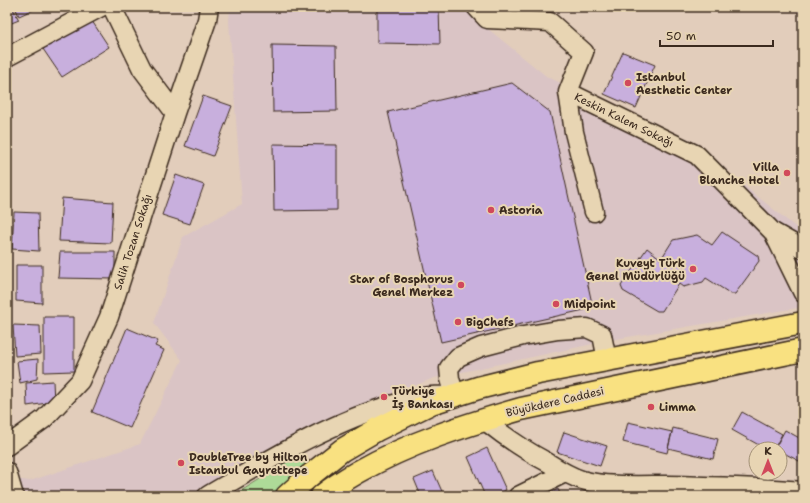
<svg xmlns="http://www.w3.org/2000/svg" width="810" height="503" font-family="'Shantell Sans',sans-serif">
<rect width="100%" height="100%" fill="#e2cdbb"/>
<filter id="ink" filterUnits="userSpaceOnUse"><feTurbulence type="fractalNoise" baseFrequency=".025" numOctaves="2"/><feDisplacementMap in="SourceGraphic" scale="8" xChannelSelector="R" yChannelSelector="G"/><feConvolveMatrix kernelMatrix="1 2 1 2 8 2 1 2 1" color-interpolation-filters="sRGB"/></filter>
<g filter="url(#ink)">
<path fill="#dac4c5" d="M230,7h237l15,17 64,52 151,72 106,85v74l-187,32 -182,39 -79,31 -63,30 -101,57h-184v-18l23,3 110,-37 42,-84 -28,-37 29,-86 59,-33 -13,-182z"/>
<path fill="#aeda98" stroke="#74825b" d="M300,454l9,11 -35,31h-41z"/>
<path fill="#c8afdd" stroke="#3b2a1e" d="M7,7h5l7,13 -10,4 -2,-5z
M15,7h24l-20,9z
M377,7h62l1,37 -63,-1z
M90,18l19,29 -47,30 -19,-28z
M272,45l64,1 1,65 -64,1z
M623,52l32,13 -19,43 -32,-14z
M512,83l38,29 43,196 -152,34 -53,-230z
M203,96l29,10 -19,50 -28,-10z
M273,144l64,1v65l-63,1z
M176,175l28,10 -14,39 -28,-9z
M62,198l51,4 -2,41 -52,-2z
M14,212l24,1 1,38 -27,-2z
M722,232l36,24 1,5 -24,33h-4l-25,-16 -3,4 -20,5 -4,-3 -17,27h-5l-34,-20 -2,-5 26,-38 14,11 12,-19 24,-5 15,10z
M60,252h55v27l-57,-1z
M16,265h26v38l-26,-2z
M44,317h30v54l-30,1z
M13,325l27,1 1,28 -26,2z
M127,328l31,13 -3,5 9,4 -34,78 -38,-16z
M38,359l-1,20 -17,4 -3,-22z
M53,381l1,21 -27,4 -1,-23z
M742,412l40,22 -8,15h-8l-34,-19z
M628,422l44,10 -5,21 -44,-11z
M673,428l45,11 -5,20 -45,-11z
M785,430l18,10v23l-23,-12v-2l-5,-1z
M564,432l43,14 -7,20 -43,-14z
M487,448l19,42 -14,6h-7l-17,-39z
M433,471l11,25h-23l-7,-17z
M558,489l3,7h-17z"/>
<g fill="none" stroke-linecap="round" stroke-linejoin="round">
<g stroke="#3b2a1e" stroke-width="21">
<path id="minor" d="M112,7l30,62 33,44
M476,7l11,12
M487,19l63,3 34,30 -16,40
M7,57l94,-50
M568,92l129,63 76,77 30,17
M568,92l6,40 20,80
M773,232l30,61
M484,420c20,16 40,30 63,42 11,7 22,14 35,18 23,7 60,5 85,5 45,1 91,2 136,6
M7,446l37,-27 36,-38 29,-64 66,-204 32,-93 2,-13
M7,472l7,24
M207,496c58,-34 126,-76 191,-93 11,-2 22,-6 33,-7 8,-1 16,0 24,-1l-5,-16 -1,-11 9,-11 23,-10 42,-11 35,-6 29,-2 15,7 5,25
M518,496l47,-23"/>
</g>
<g stroke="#3b2a1e" stroke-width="25">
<path id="major" d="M287,496l21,-19 34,-27 36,-21 53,-26 47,-15 60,-15 265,-50
M322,496c11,-9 24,-17 36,-24 51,-29 107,-47 163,-63l282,-59"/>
</g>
<use href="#minor" stroke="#e8d5b3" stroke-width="18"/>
<use href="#major" stroke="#f9e181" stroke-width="22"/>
</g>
</g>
<g fill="#d1495b" stroke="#e8d5b3" stroke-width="1.5">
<circle cx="628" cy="83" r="4"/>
<circle cx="787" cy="173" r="4"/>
<circle cx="491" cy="210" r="4"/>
<circle cx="693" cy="269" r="4"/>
<circle cx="461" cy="285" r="4"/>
<circle cx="556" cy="304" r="4"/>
<circle cx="458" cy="322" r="4"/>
<circle cx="384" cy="397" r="4"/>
<circle cx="651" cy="407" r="4"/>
<circle cx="181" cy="463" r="4"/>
</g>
<g text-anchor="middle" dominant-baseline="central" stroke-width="4" stroke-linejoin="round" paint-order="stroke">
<g font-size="11" font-weight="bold" fill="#3b2a1e" stroke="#e8d5b3" text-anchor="start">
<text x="636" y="77">Istanbul<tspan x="636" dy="13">Aesthetic Center</tspan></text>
<text x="779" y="167" text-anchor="end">Villa<tspan x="779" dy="13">Blanche Hotel</tspan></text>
<text x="499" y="210">Astoria</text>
<text x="685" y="263" text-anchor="end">Kuveyt Türk<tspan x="685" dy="13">Genel Müdürlüğü</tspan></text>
<text x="453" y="279" text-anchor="end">Star of Bosphorus<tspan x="453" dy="13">Genel Merkez</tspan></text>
<text x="564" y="304">Midpoint</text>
<text x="466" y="322">BigChefs</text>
<text x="392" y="391">Türkiye<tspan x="392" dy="13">İş Bankası</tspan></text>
<text x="659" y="407">Limma</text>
<text x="189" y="457">DoubleTree by Hilton<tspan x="189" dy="13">Istanbul Gayrettepe</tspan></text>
</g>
<g font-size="11" fill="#3b2a1e" stroke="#e8d5b3">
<text transform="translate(624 120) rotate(26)">Keskin Kalem Sokağı</text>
<text transform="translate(133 242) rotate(-72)">Salih Tozan Sokağı</text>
<text transform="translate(555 402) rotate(-13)">Büyükdere Caddesi</text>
</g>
</g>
<rect width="810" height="503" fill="none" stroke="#e8d5b3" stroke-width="24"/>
<rect x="12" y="12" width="786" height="479" fill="none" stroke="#3b2a1e" stroke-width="1.5" filter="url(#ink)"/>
<g transform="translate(768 461)"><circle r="19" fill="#e8d5b3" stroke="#a39177"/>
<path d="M0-3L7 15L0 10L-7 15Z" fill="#d1495b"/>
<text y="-6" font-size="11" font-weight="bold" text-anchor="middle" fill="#3b2a1e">K</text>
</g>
<path d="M660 40v6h113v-6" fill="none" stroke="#3b2a1e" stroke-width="2"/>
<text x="666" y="40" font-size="12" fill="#3b2a1e" stroke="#e8d5b3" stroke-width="3" paint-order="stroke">50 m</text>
</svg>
